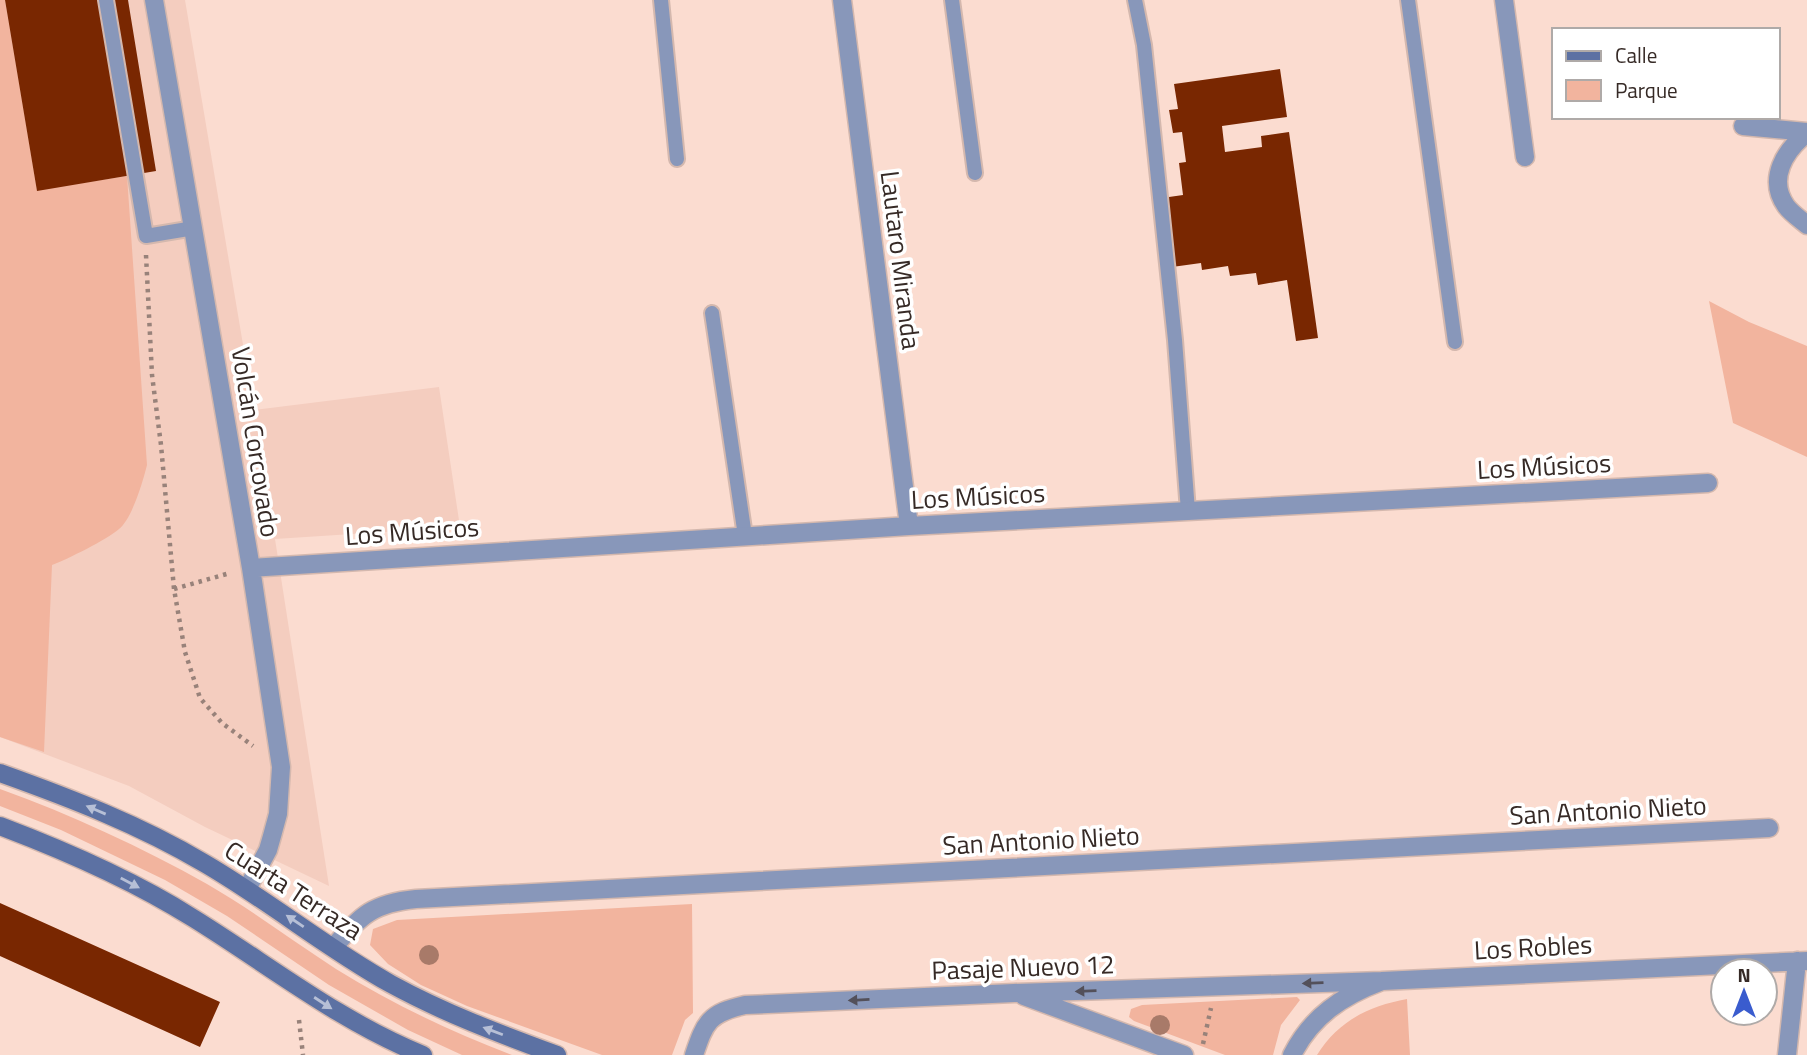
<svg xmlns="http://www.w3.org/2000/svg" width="1807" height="1055" font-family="'Titillium Web',sans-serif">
<rect width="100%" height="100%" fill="#fbdcd0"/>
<path fill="#f4cdbf" d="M0,0h185l69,410 185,-23 21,140 -185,12 54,347 -124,-59 -76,-41 -129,-49z"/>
<path fill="#f2b49e" d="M0,0h5l32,190 90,-14 20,289c-4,16 -15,54 -28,64 -13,11 -51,30 -67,36l-8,187 -44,-15z
M1709,301l40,21 58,24v111l-74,-34z
M0,789c72,26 141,58 207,95 45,26 86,57 129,85 56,35 114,62 176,86h-50l-54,-25 -79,-45 -102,-69 -62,-36 -104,-50 -61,-24z
M692,904l1,109 -8,7 -13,35h-70l-135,-49 -46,-21 -33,-21 -18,-19 3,-16 24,-9z
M1297,997l3,3 -19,25 -8,30h-48l-91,-34 -5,-4 2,-8 11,-4z
M1407,999l3,56h-93c21,-34 52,-49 90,-56z"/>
<path fill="#792701" d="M5,0h123l28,171 -119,20z
M1280,69l7,48 -65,9 3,26 37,-5 -1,-11 28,-4 29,206 -22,3 -9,-61 -29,5 -2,-12 -26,3 -2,-10 -26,4 -1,-7 -29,4 -10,-69 21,-3 -4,-32 7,-1 -4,-30 -9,1 -4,-23 9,-1 -4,-25z
M0,903l220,99 -20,45 -200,-91z"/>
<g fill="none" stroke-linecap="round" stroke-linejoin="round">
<g stroke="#d4b8ae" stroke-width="18">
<path id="lane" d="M106,0l40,236 48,-8
M661,0l16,159
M952,0l23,173
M1135,0l9,45 31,295 13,171
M1408,0l47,342
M712,313l33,223"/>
</g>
<g stroke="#d4b8ae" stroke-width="21">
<path id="street" d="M154,0l97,568 30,199 -3,47 -6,22 -4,14 -21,39
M842,0l67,526
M1504,0l21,157
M1743,126l64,6
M1807,133c-22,17 -40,46 -21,73 5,7 14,13 21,19
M251,568l658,-42 799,-43
M334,947c26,-32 40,-44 82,-48l1353,-71
M1024,996l160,59
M694,1055c11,-33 15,-42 51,-50l269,-12 368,-12
M1292,1055c20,-39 50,-59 90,-74l425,-20
M1787,1055l10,-94"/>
</g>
<g stroke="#d4b8ae" stroke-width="21">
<path id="secondary" d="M0,773c70,25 140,52 204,90 64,37 122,85 187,121 53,29 109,50 166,71
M0,826c66,25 133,54 193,92 76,47 146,103 230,137"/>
</g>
<path stroke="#98827a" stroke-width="4.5" stroke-dasharray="3.5 5" stroke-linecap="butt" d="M146,255l6,120 9,70 13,144 11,63 15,46 22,25 31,23
M174,589l56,-16
M299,1020l4,35
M1203,1044l8,-36"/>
<use href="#lane" stroke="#8897ba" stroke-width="14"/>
<use href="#street" stroke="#8897ba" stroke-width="18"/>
<use href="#secondary" stroke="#5c71a3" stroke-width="18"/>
</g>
<g fill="#a87a69">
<circle cx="429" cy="955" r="10"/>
<circle cx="1160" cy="1025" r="10"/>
</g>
<defs><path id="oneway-solid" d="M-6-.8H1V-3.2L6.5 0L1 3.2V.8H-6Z" transform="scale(1.75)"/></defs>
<g fill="#b6bfd6">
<use href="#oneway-solid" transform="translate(96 810) rotate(-157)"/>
<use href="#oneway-solid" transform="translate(130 883) rotate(28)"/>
<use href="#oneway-solid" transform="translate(295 921) rotate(-146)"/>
<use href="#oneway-solid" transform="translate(323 1003) rotate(33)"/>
<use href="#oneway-solid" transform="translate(493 1031) rotate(-159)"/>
</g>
<g fill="#53505a">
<use href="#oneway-solid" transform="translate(1313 983) rotate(178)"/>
<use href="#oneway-solid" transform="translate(1086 991) rotate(178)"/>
<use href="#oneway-solid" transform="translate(859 1000) rotate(177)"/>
</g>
<g text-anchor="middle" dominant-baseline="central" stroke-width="7" stroke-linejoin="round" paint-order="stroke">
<g font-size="26" fill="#362a26" stroke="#fff">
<text transform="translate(901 260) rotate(83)">Lautaro Miranda</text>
<text transform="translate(256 442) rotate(81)">Volcán Corcovado</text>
<text transform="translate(1544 466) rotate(-3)">Los Músicos</text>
<text transform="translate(978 496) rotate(-3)">Los Músicos</text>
<text transform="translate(412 531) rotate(-4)">Los Músicos</text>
<text transform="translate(1608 810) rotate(-3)">San Antonio Nieto</text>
<text transform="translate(1041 840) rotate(-3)">San Antonio Nieto</text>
<text transform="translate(294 890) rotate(33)">Cuarta Terraza</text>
<text transform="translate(1533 947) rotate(-3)">Los Robles</text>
<text transform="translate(1023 967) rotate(-2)">Pasaje Nuevo 12</text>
</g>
</g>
<rect x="1552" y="28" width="228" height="91" fill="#ffffff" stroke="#afaaa8" stroke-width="2"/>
<rect x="1566" y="51" width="35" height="10" fill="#5c71a3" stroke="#afaaa8" stroke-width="2"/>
<text x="1615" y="63" font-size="21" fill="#362a26">Calle</text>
<rect x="1566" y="80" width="35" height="21" fill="#f2b49e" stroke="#afaaa8" stroke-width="2"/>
<text x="1615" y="98" font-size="21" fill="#362a26">Parque</text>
<g transform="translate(1744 992)"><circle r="33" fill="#ffffff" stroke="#afaaa8" stroke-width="2"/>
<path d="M0-5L12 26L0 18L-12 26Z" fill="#3a5cce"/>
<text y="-10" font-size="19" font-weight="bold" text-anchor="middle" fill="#362a26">N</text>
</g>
</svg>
